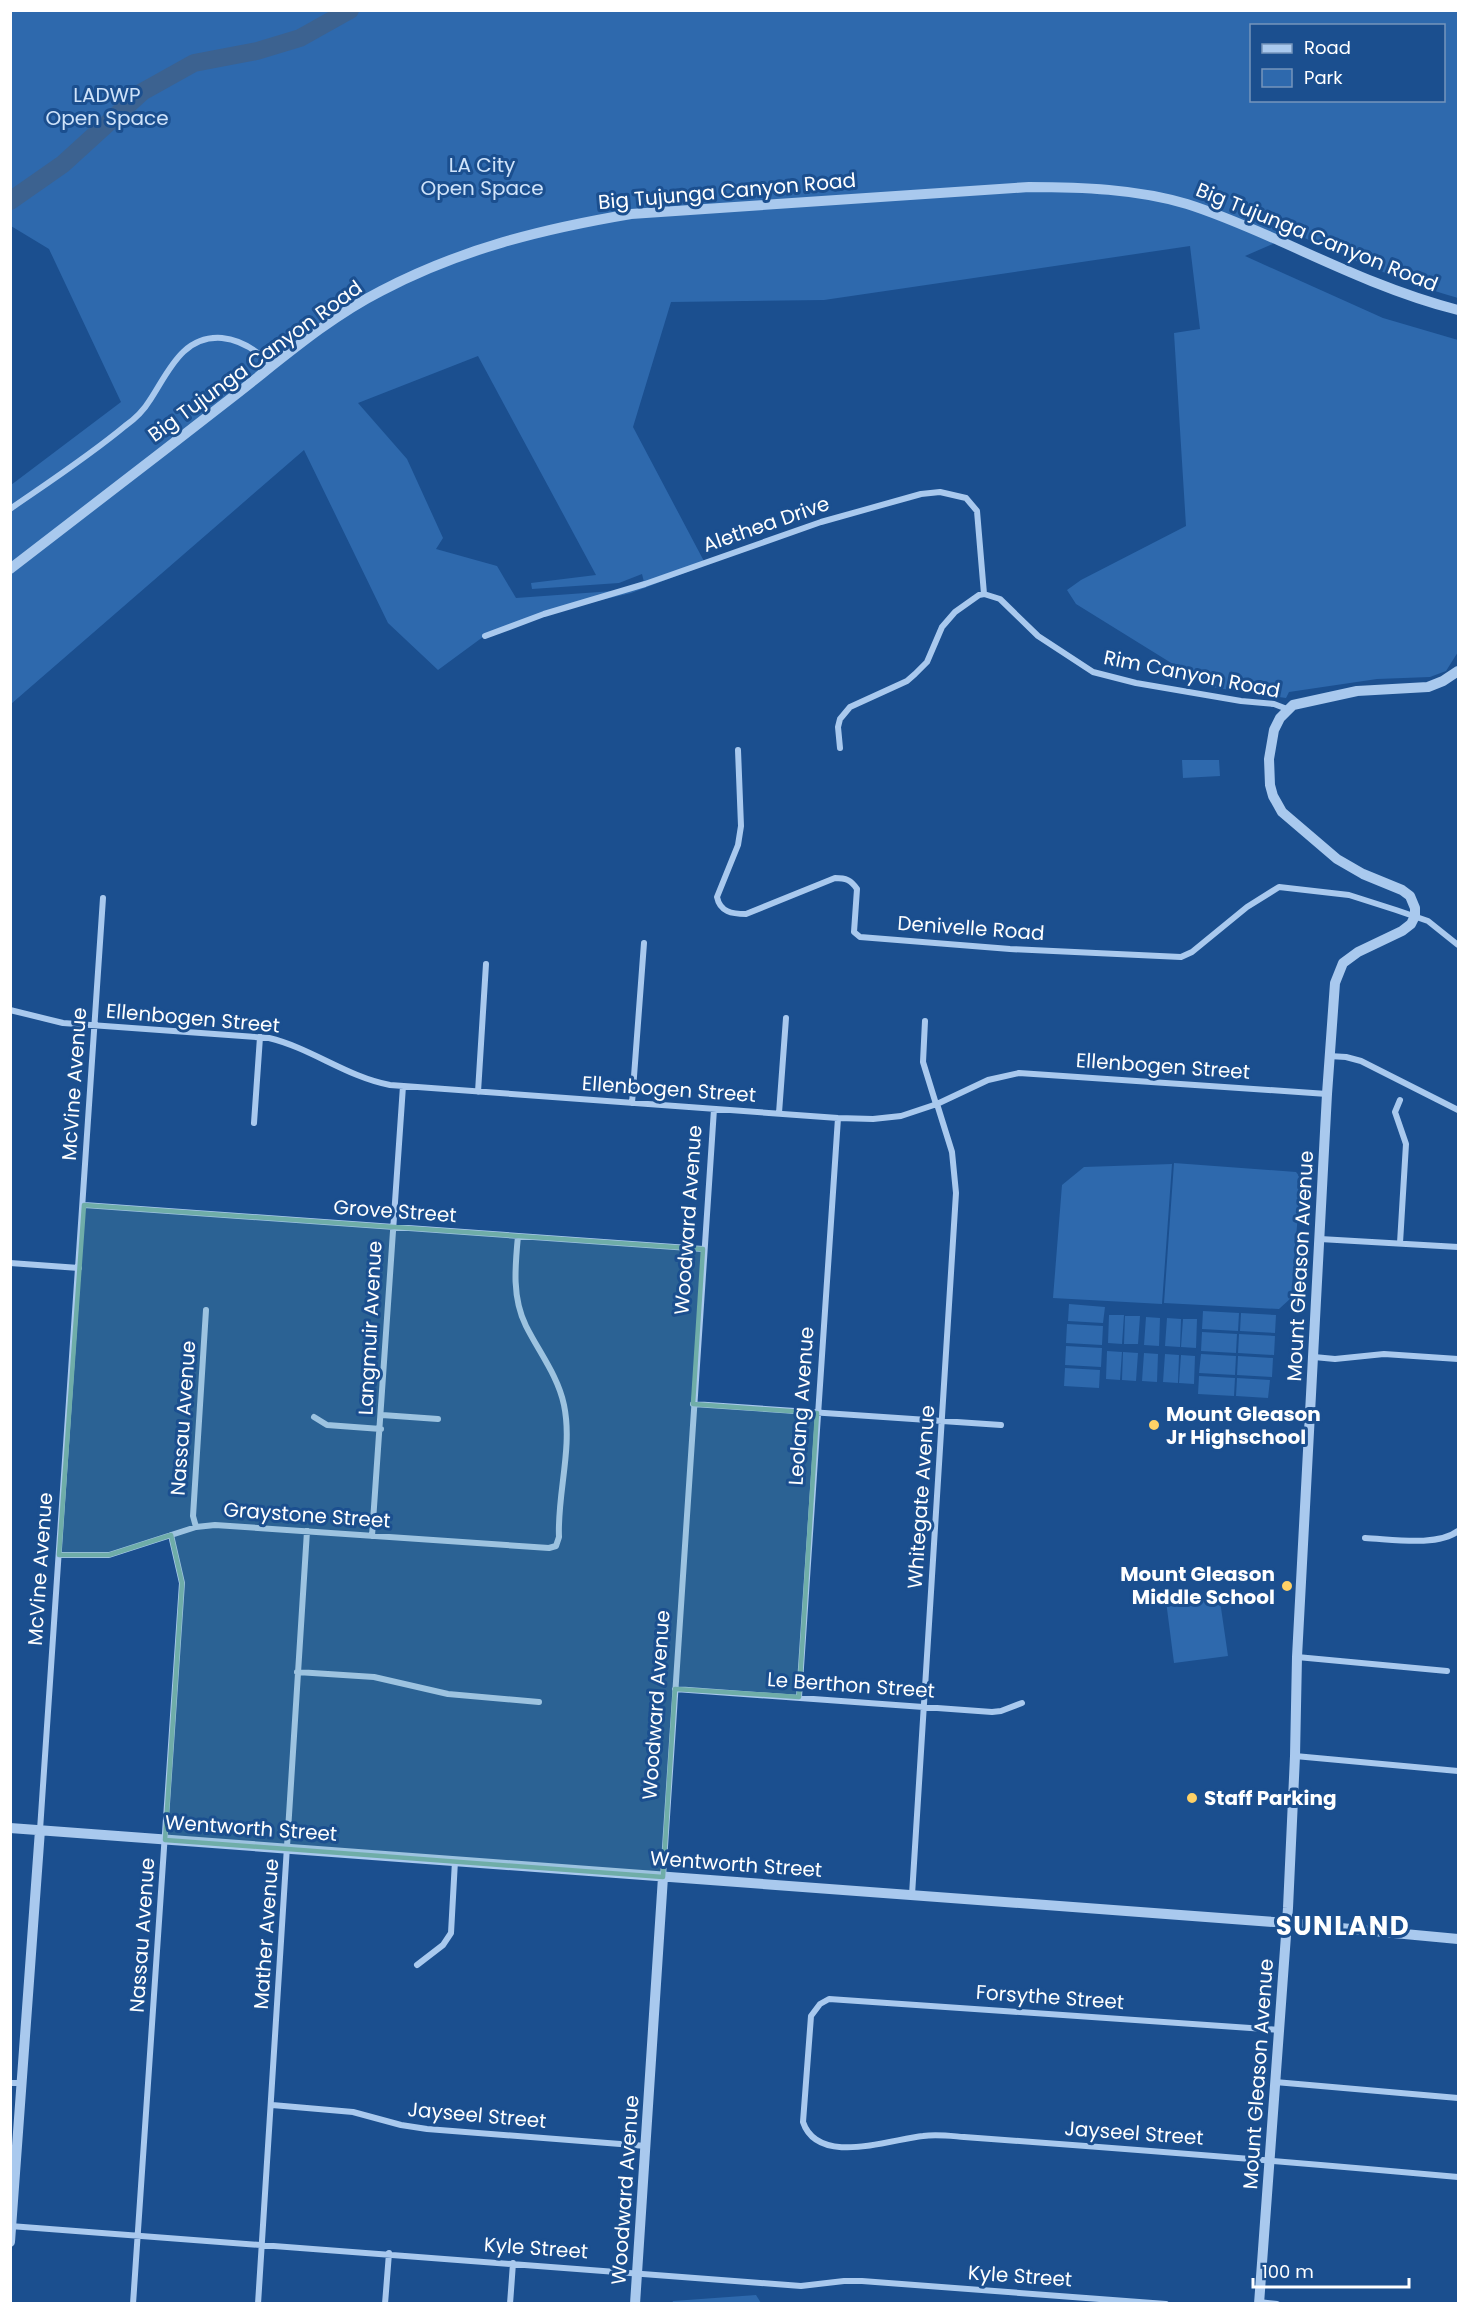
<svg xmlns="http://www.w3.org/2000/svg" width="1469" height="2314" font-family="Poppins,sans-serif">
<rect width="100%" height="100%" fill="#1b4f8f"/>
<path fill="#2e69ad" fill-rule="evenodd" d="M346,10v5l16,-5 1096,1v287c-56,-16 -108,-39 -162,-64l-51,22 138,62 75,22v312l-12,19 -16,6 -53,2 -88,13 -3,6 -76,-11 -134,-83 -9,-14 14,-10 105,-54 -12,-193 26,-4 -10,-83 -366,54 -153,2 -38,125 73,138 -75,28 -80,19 -64,22 -49,36 -50,-47 -84,-173 -293,254v-219l110,-83 -72,-153 -38,-23 -1,-215zM1252,26h192v74h-192zM478,356l118,219 -65,8 1,6 87,-6 23,-9 2,8 -31,9 -97,7 -19,-32 -61,-17 7,-11 -36,-79 -49,-56z
M1182,760h37l1,16 -37,2z
M1174,1163l122,9 5,6 -10,120 -12,11 -115,-6z
M1172,1164l-10,140 -109,-6 9,-113 22,-18z
M1069,1304l36,3 -2,16 -35,-2z
M1203,1311l36,2 -1,18 -36,-2z
M1241,1313l35,2 -1,18 -35,-2z
M1109,1315h15l-2,29 -14,-1z
M1125,1316h15l-2,28h-14z
M1146,1317l14,1 -1,28 -15,-1z
M1167,1318l14,1 -1,28 -15,-1z
M1183,1319h14l-1,29 -15,-1z
M1067,1324l36,2 -1,19 -36,-2z
M1202,1332l35,2 -1,19 -35,-2z
M1239,1334l36,2 -1,19 -36,-2z
M1066,1346l36,2 -1,19 -36,-2z
M1107,1351l15,1 -2,28 -14,-1z
M1123,1352l15,1 -2,28 -14,-1z
M1144,1353l14,1 -1,28 -15,-1z
M1165,1354l14,1 -1,28 -15,-1z
M1201,1354l35,2 -1,19 -36,-2z
M1181,1355l14,1 -1,28 -15,-1z
M1238,1356l35,2 -1,19 -35,-2z
M1065,1368l35,2 -1,18 -35,-2z
M1199,1376l36,2 -1,18 -36,-2z
M1237,1378l33,2 -2,18 -32,-2z
M1174,1596l23,3 19,-1 4,3 8,55 -54,7 -8,-62z
M756,2295l5,8h-89l1,-2z"/>
<g fill="none" stroke-linecap="round" stroke-linejoin="round">
<path stroke="#9cc4f0" stroke-width="3" d="M10,201h1"/>
<path stroke="#3c6290" stroke-width="18" d="M10,201l53,-37 79,-72 52,-29 63,-12 43,-13 50,-28"/>
<path stroke="#a9c9ee" stroke-width="6" d="M10,509c39,-27 79,-53 115,-83 10,-7 19,-16 25,-26 18,-27 32,-65 72,-62 20,2 36,13 50,28
M485,636l59,-22 101,-30 176,-62 100,-28 19,-2 26,6 11,13 7,83
M840,748l-2,-21 2,-8 10,-12 57,-26 8,-7 12,-12 15,-35 13,-15 24,-17 5,-1 16,5 38,37 55,36 43,11 105,18 33,3 13,5
M738,750l3,76 -3,19 -21,52c3,15 15,17 29,17l89,-36c11,0 16,2 22,11l-3,43 6,5 150,12 171,8 11,-5 55,-45 32,-20 70,8 47,15 32,11 30,24
M10,1010l53,13 206,15c42,10 78,39 121,47l448,33 35,1 28,-3 36,-12 51,-24 31,-7 308,21
M925,1021l-2,41 13,42
M1329,1056l17,1 15,4 97,49
M478,1092l8,-128
M1400,1100l-5,12 11,32 -6,99
M632,1103l12,-160
M779,1113l7,-95
M254,1123l6,-86
M84,1205l619,44
M1320,1239l138,8
M10,1263l69,5
M1314,1357l21,2 49,-5 74,5
M693,1404l308,21
M382,1415l56,4
M314,1417l13,8 54,4
M196,1527l-3,-11 13,-206
M372,1536l31,-450
M1365,1538c26,1 72,9 93,-7
M59,1555h50l87,-28 19,-2 334,23 7,-2 3,-9c-2,-43 14,-89 5,-132 -6,-29 -25,-53 -38,-79 -14,-28 -11,-59 -8,-90
M1297,1657l150,14
M297,1672l77,5 74,17 91,8
M675,1689l317,23 9,-1 21,-8
M799,1697l39,-579
M1295,1756l163,15
M40,1830l63,-932
M663,1877l51,-768
M912,1895l44,-702 -4,-41 -15,-48
M417,1965l26,-20 8,-12 4,-72
M1280,2030l-451,-31 -9,5 -9,12 -8,106c15,45 88,17 120,14 14,-2 28,0 41,1 165,12 330,25 494,40
M1275,2082l183,16
M10,2083h11
M272,2105l81,7 48,13 26,4 219,17
M10,2226l791,60 43,-5h18l304,23
M1259,2302l18,2
M133,2304l49,-721 -11,-48
M258,2304l49,-773
M385,2304l4,-51
M510,2304l3,-41"/>
<path stroke="#a9c9ee" stroke-width="10" d="M10,569c74,-57 147,-113 220,-170 48,-37 96,-80 151,-108 80,-42 161,-62 250,-77l398,-27c52,0 108,2 158,17 35,11 68,26 102,41 55,25 110,50 169,65
M10,1828l1277,95 171,16
M10,2242l30,-412
M635,2304l28,-427
M1259,2304l29,-396 7,-152 2,-99 30,-563 8,-111 8,-20 15,-11 44,-21 9,-7 4,-8v-8l-5,-12 -8,-6 -39,-16 -26,-15 -55,-47 -9,-16 -3,-11 -1,-26 5,-29 6,-12 13,-13 64,-14 71,-4 15,-6 15,-10"/>
</g>
<path fill="#6fada8" fill-opacity="0.2" stroke="#6fada8" stroke-width="4.5" stroke-linejoin="round" d="M84,1205l619,44 -10,155 124,9 -18,284 -124,-8 -12,188 -498,-37 17,-257 -11,-48 -62,20h-50z"/>
<g fill="#ffd166" stroke="#1b4f8f" stroke-width="2">
<circle cx="1154" cy="1425" r="6"/>
<circle cx="1287" cy="1586" r="6"/>
<circle cx="1192" cy="1798" r="6"/>
</g>
<g text-anchor="middle" dominant-baseline="central" stroke-width="6" stroke-linejoin="round" paint-order="stroke">
<g font-size="20" fill="#cfe3fa" stroke="#1b4f8f">
<text x="107" y="95">LADWP<tspan x="107" dy="23">Open Space</tspan></text>
<text x="482" y="165">LA City<tspan x="482" dy="23">Open Space</tspan></text>
</g>
<g font-size="20" fill="#fff" stroke="#1b4f8f">
<text transform="translate(727 191) rotate(-5)">Big Tujunga Canyon Road</text>
<text transform="translate(1317 237) rotate(22)">Big Tujunga Canyon Road</text>
<text transform="translate(255 361) rotate(-36)">Big Tujunga Canyon Road</text>
<text transform="translate(766 524) rotate(-19)">Alethea Drive</text>
<text transform="translate(1192 674) rotate(11)">Rim Canyon Road</text>
<text transform="translate(971 928) rotate(4)">Denivelle Road</text>
<text transform="translate(193 1018) rotate(5)">Ellenbogen Street</text>
<text transform="translate(1163 1066) rotate(4)">Ellenbogen Street</text>
<text transform="translate(74 1084) rotate(-86)">McVine Avenue</text>
<text transform="translate(669 1089) rotate(4)">Ellenbogen Street</text>
<text transform="translate(395 1211) rotate(4)">Grove Street</text>
<text transform="translate(688 1220) rotate(-86)">Woodward Avenue</text>
<text transform="translate(1300 1266) rotate(-87)">Mount Gleason Avenue</text>
<text transform="translate(370 1328) rotate(-87)">Langmuir Avenue</text>
<text transform="translate(801 1406) rotate(-86)">Leolang Avenue</text>
<text transform="translate(183 1418) rotate(-86)">Nassau Avenue</text>
<text transform="translate(921 1497) rotate(-86)">Whitegate Avenue</text>
<text transform="translate(307 1515) rotate(4)">Graystone Street</text>
<text transform="translate(40 1569) rotate(-86)">McVine Avenue</text>
<text transform="translate(851 1685) rotate(4)">Le Berthon Street</text>
<text transform="translate(656 1705) rotate(-86)">Woodward Avenue</text>
<text transform="translate(251 1828) rotate(4)">Wentworth Street</text>
<text transform="translate(736 1864) rotate(4)">Wentworth Street</text>
<text transform="translate(266 1934) rotate(-86)">Mather Avenue</text>
<text transform="translate(142 1935) rotate(-86)">Nassau Avenue</text>
<text transform="translate(1050 1997) rotate(4)">Forsythe Street</text>
<text transform="translate(1258 2074) rotate(-86)">Mount Gleason Avenue</text>
<text transform="translate(477 2115) rotate(5)">Jayseel Street</text>
<text transform="translate(1134 2133) rotate(4)">Jayseel Street</text>
<text transform="translate(625 2190) rotate(-86)">Woodward Avenue</text>
<text transform="translate(536 2248) rotate(4)">Kyle Street</text>
<text transform="translate(1020 2276) rotate(4)">Kyle Street</text>
</g>
<g font-size="20" font-weight="bold" fill="#fff" stroke="#1b4f8f" text-anchor="start">
<text x="1166" y="1414">Mount Gleason<tspan x="1166" dy="23">Jr Highschool</tspan></text>
<text x="1275" y="1574" text-anchor="end">Mount Gleason<tspan x="1275" dy="23">Middle School</tspan></text>
<text x="1204" y="1798">Staff Parking</text>
</g>
<g font-size="26" font-weight="bold" letter-spacing="1.5" fill="#fff" stroke="#1b4f8f">
<text x="1343" y="1926">SUNLAND</text>
</g>
</g>
<rect width="1469" height="2314" fill="none" stroke="#ffffff" stroke-width="24"/>
<rect x="1250" y="24" width="195" height="78" fill="#1b4f8f" stroke="#7695bc" stroke-width="1.5"/>
<rect x="1262" y="44" width="30" height="9" fill="#a9c9ee" stroke="#7695bc" stroke-width="1.5"/>
<text x="1304" y="54" font-size="18" fill="#ffffff">Road</text>
<rect x="1262" y="69" width="30" height="18" fill="#2e69ad" stroke="#7695bc" stroke-width="1.5"/>
<text x="1304" y="84" font-size="18" fill="#ffffff">Park</text>
<path d="M1253 2278v9h156v-9" fill="none" stroke="#ffffff" stroke-width="3"/>
<text x="1262" y="2278" font-size="18" fill="#ffffff" stroke="#1b4f8f" stroke-width="4.5" paint-order="stroke">100 m</text>
</svg>
